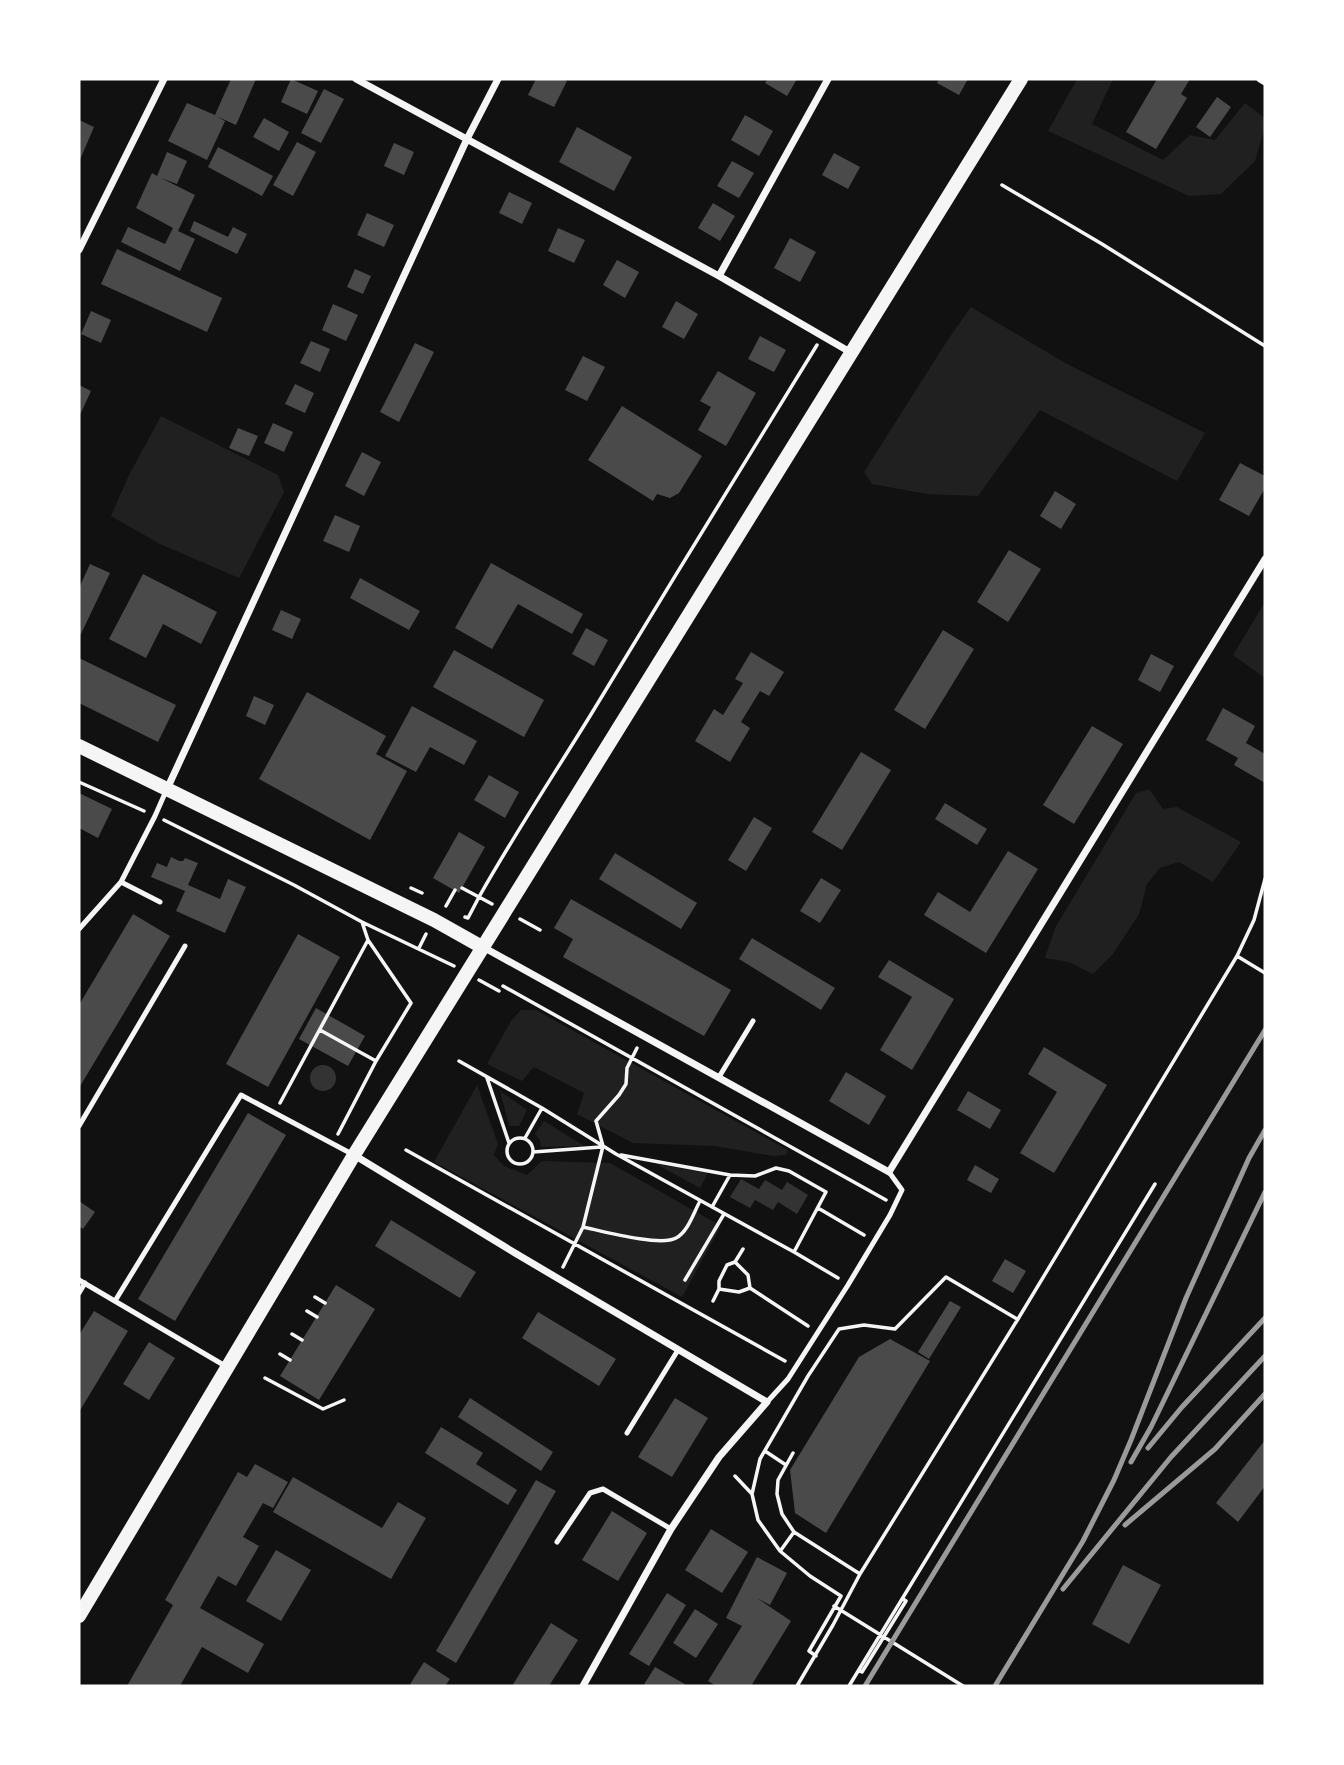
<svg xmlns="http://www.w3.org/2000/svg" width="1344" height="1765" font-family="Ubuntu,sans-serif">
<rect width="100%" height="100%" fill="#111"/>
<path fill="#202020" d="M1077,79h36l-21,45 71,36 27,-25 25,5 30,-37 20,15v9l-10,34 -34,33 -32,2 -141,-65z
M971,307l94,56 140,70 -28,48 -137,-71 -62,86 -51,-2 -55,-10 -8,-12 83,-131z
M161,416l117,59 6,17 -45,86 -79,-34 -49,-28 18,-41z
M1265,602v76l-32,-23z
M1149,789l14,20 14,-2 64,35 -28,40 -34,-20 -19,6 -13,16 -8,30 -26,40 -20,20 -24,-12 -24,-4 10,-30 81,-135z
M521,1010h15l252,140 -2,5 -13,1 -58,-10 -82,-3 -56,-29 7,-21 -50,-26 -12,14 -35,-17 24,-43z
M477,1085l21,59 -4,11 10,11 23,9 15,-14 68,2 111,63 -39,71 -248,-135z
M500,1091l27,19 -8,16h-10z
M544,1121l40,25 -43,1 -1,-7 -5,-6z
M656,1164l52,9 -8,15z"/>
<path fill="#333" d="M310 1078a13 13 0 1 1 26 0a13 13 0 1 1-26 0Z
M741,1179l18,10 6,-9 17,10 5,-8 21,13 -11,19 -19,-12 -5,8 -18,-10 -5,8 -20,-11z"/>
<path fill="#4a4a4a" d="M231,79h25l-20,46 -20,-9 9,5 -18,39 -39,-19 19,-38 28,12z
M291,79l27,12 -11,23 -26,-12z
M536,79h26l5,2 -13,26 -26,-12z
M768,79h29l-10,17 -22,-13z
M939,79h29l-9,16 -22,-12z
M1157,79h33l-9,15 6,4 -31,51 -30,-17z
M324,89l20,10 -23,44 -20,-10z
M1217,97l14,10 -21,30 -14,-10z
M745,115l28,16 -14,25 -28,-16z
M264,118l25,14 -10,19 -26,-14z
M79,120l15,7 -15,35z
M577,127l55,30 -18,34 -55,-29z
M297,142l19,10 -23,44 -20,-11z
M394,143l20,9 -10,23 -20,-9z
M218,147l55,29 -11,20 -54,-29z
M167,152l20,9 -10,23 -16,-6 34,17 -17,36 17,8 -15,32 -59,-29 7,-15 37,17 8,-16 -37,-20 16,-35 5,3z
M834,153l26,14 -12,22 -26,-14z
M732,161l22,12 -15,25 -22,-12z
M509,192l23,11 -10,21 -23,-11z
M713,203l22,13 -15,25 -22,-13z
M367,213l27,12 -10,22 -27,-12z
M194,221l34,16 5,-10 14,7 -10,20 -47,-23z
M558,228l27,12 -11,23 -26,-12z
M790,238l26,14 -16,30 -26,-14z
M117,249l105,49 -15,34 -106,-48z
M617,260l22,12 -14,26 -22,-13z
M355,269l16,7 -8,18 -16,-7z
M676,301l22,13 -14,25 -22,-12z
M333,304l25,11 -12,26 -24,-11z
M91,311l20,9 -10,23 -20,-9z
M760,336l26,14 -12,22 -26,-13z
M311,341l19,8 -10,23 -20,-9z
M415,343l19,9 -35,70 -19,-10z
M583,356l22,11 -18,34 -22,-11z
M718,371l38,22 -30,53 -28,-16 13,-23 -11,-6z
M295,384l19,9 -9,20 -20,-9z
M79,385l12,6 -12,26z
M622,406l80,50 -23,37 -9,5 -13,-4 -4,7 -65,-41z
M273,423l20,9 -9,20 -20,-9z
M238,428l20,8 -9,20 -20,-8z
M362,452l19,10 -17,34 -19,-10z
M1240,463l25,13v12l-16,28 -30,-16z
M1055,491l21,13 -15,25 -21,-13z
M335,515l25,11 -11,26 -26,-11z
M1009,550l32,19 -33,53 -31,-20z
M491,563l92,51 -11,20 -54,-30 -26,45 -37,-21z
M90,564l20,9 -31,65v-50z
M143,574l74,38 -16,32 -38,-20 -17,34 -37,-19z
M360,578l60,33 -11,19 -59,-32z
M281,610l20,9 -9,20 -20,-9z
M586,628l22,12 -14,26 -22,-12z
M943,630l31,19 -49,80 -31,-19z
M454,650l90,50 -20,37 -91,-50z
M751,652l33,20 -15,24 -9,-5 -19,31 9,6 -20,34 -35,-21 19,-32 9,6 20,-32 -8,-4z
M1151,654l23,12 -14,26 -22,-12z
M79,658l97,47 -18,37 -79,-39z
M307,692l79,44 -10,18 31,17 -37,69 -111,-61z
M254,696l20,9 -9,20 -19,-9z
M412,706l65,35 -13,24 -34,-18 -14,25 -31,-16z
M1223,708l32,18 -9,17 19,11v29l-31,-18 4,-7 -32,-18z
M1092,726l31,18 -49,80 -31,-19z
M861,752l30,18 -49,80 -30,-18z
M489,775l30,17 -14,26 -31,-18z
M79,793l33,16 -14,29 -19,-10z
M945,803l42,26 -10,16 -42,-26z
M754,817l18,11 -26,43 -18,-11z
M459,832l26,15 -26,46 -26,-15z
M1008,851l30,18 -52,84 -62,-38 14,-23 32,20z
M615,853l82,50 -16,26 -82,-50z
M171,857l8,4h4l2,-3 13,5 -10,22 32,14 8,-20 18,8 -21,46 -49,-22 9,-20 -34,-14 6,-14 10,4z
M821,878l20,12 -21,33 -20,-12z
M571,899l160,91 -27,46 -141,-79 10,-18 -19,-11z
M133,914l37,22 -91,152v-83z
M298,934l42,23 -72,130 -42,-23z
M752,938l83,50 -14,22 -82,-51z
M889,960l65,39 -42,71 -32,-20 32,-53 -34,-20z
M316,1008l49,28 -17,30 -49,-27z
M1044,1047l63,38 -53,88 -34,-20 37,-61 -29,-18z
M846,1072l40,24 -17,29 -40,-24z
M968,1091l33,19 -11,19 -33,-19z
M248,1113l38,22 -111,186 -37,-22z
M975,1165l24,14 -8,14 -24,-13z
M79,1201l16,11 -12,17 -4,-3z
M391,1220l85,52 -16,26 -85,-52z
M1005,1259l21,12 -13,22 -21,-12z
M336,1285l39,24 -56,91 -39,-24z
M950,1301l11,6 -32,52 -11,-7z
M94,1311l34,20 -49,81v-77z
M538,1312l78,47 -17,27 -77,-48z
M890,1339l40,22 -104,172 -31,-20 -5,-43 69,-113z
M149,1342l26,16 -26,42 -26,-16z
M470,1398l83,54 -12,19 -83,-54z
M675,1398l33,20 -36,59 -34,-20z
M441,1427l42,26 -7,11 41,26 -9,15 -83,-52z
M1265,1440v46l-27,36 -22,-19z
M255,1464l33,18 -15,26 -10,-5 -20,34 16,9 -23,40 -18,-10 -18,32 64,36 -16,29 -46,-26 -22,39h-53l46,-81 -8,-5 73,-128 9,5z
M293,1477l89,51 16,-26 28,16 -35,61 -118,-67z
M536,1480l20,11 -100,172 -20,-12z
M612,1511l35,22 -29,48 -36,-21z
M711,1529l37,23 -26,41 -37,-23z
M276,1550l35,20 -30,51 -35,-20z
M757,1557l30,16 -17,32 -13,-7 34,23 -40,65h-35l-8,-5 34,-55 -16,-8z
M1123,1565l38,20 -32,59 -37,-20z
M667,1593l19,12 -37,61 -20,-12z
M695,1609l23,15 -22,34 -23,-15z
M551,1623l27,17 -29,46h-37z
M424,1662l26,17 -5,7h-36z
M655,1667l33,19h-45z"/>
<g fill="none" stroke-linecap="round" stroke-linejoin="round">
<path stroke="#f5f5f5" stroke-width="3.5" d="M1002,185l100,59 163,102
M79,782l65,29
M164,820l130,65 68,37 92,44
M411,888l11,5
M462,888l17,9c35,-62 74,-121 111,-181 75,-124 151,-248 227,-371
M446,906l9,-16
M465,917l3,1 11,-21 13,7
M520,919l20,11
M419,948l7,-14
M1237,956l28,17
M479,980l20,11
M503,986l383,214
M320,1030l56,31 35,-58 -43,-63
M459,1061l83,47 74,46 178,98 44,26
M487,1078l22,65
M280,1103l88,-163 -6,-18
M338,1134l38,-73
M507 1151a13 13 0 1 1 26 0a13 13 0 1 1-26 0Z
M525,1138l17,-30
M406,1150l379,211
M533,1152l68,-5
M621,1155l109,20 -18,32
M730,1175l25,1 21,-8 13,3 37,21 -32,60
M818,1208l46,27
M583,1227c19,4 77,20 93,11 12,-6 18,-26 24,-37
M735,1262l13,13 2,13 58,38
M563,1267l20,-40 20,-81 -7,-25 23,-26 7,-11 1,-16 10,-20
M685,1280l39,-66
M719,1289l20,3 11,-4
M315,1297l10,6
M713,1301l6,-12v-8l8,-16 8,-3 8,-13
M307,1311l10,6
M292,1334l10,6
M280,1354l10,6
M265,1378l58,31 21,-9
M765,1451l21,14
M793,1453l-15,27 -1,14 5,20 12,18 66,42
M735,1476l17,18
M781,1550l13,-18
M834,1606l129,80
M816,1656l-7,-5 32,-55 -31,-20 -30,-25 -22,-31 -6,-26 8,-35 48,-83 31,-47 25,-4 31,4 51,-52 71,42
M859,1670l3,2 44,-71 -3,-2
M797,1686l36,-61 27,-51 158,-255 219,-363 17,-36 11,-41
M849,1686l306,-502"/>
<path stroke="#f5f5f5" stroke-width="5" d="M121,882l39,20
M79,929l42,-47 34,-66 11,-25
M719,1077l34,-56
M79,1126l106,-180
M79,1280l148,87
M79,1293l6,-10
M115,1301l126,-206 111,59
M767,1402l21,-23 60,-94 42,-70 12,-25 -13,-18
M627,1433l51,-83
M557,1542l33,-49 13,-4 68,40"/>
<path stroke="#f5f5f5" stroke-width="7" d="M356,79l363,197 131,76
M1260,79l5,3
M79,250l85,-171
M719,276l109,-197
M167,789l300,-650 31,-60
M483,947l406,225 376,-613
M354,1155l161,98 252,149 -48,55 -48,72 -88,157"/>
<path stroke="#f5f5f5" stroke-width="14" d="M79,746l355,174 48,27
M79,1616l275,-461 667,-1076"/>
<path stroke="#9a9a9a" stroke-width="5" d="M1148,1448l34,-41 83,-89
M1131,1462l20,-35 114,-235
M1125,1525l90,-76 50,-55
M1063,1589l108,-132 94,-101
M865,1686l400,-656
M995,1686l88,-145 31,-61 17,-40 55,-142 63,-140 16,-28"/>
</g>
<rect width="1344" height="1765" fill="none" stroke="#ffffff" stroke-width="161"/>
</svg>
